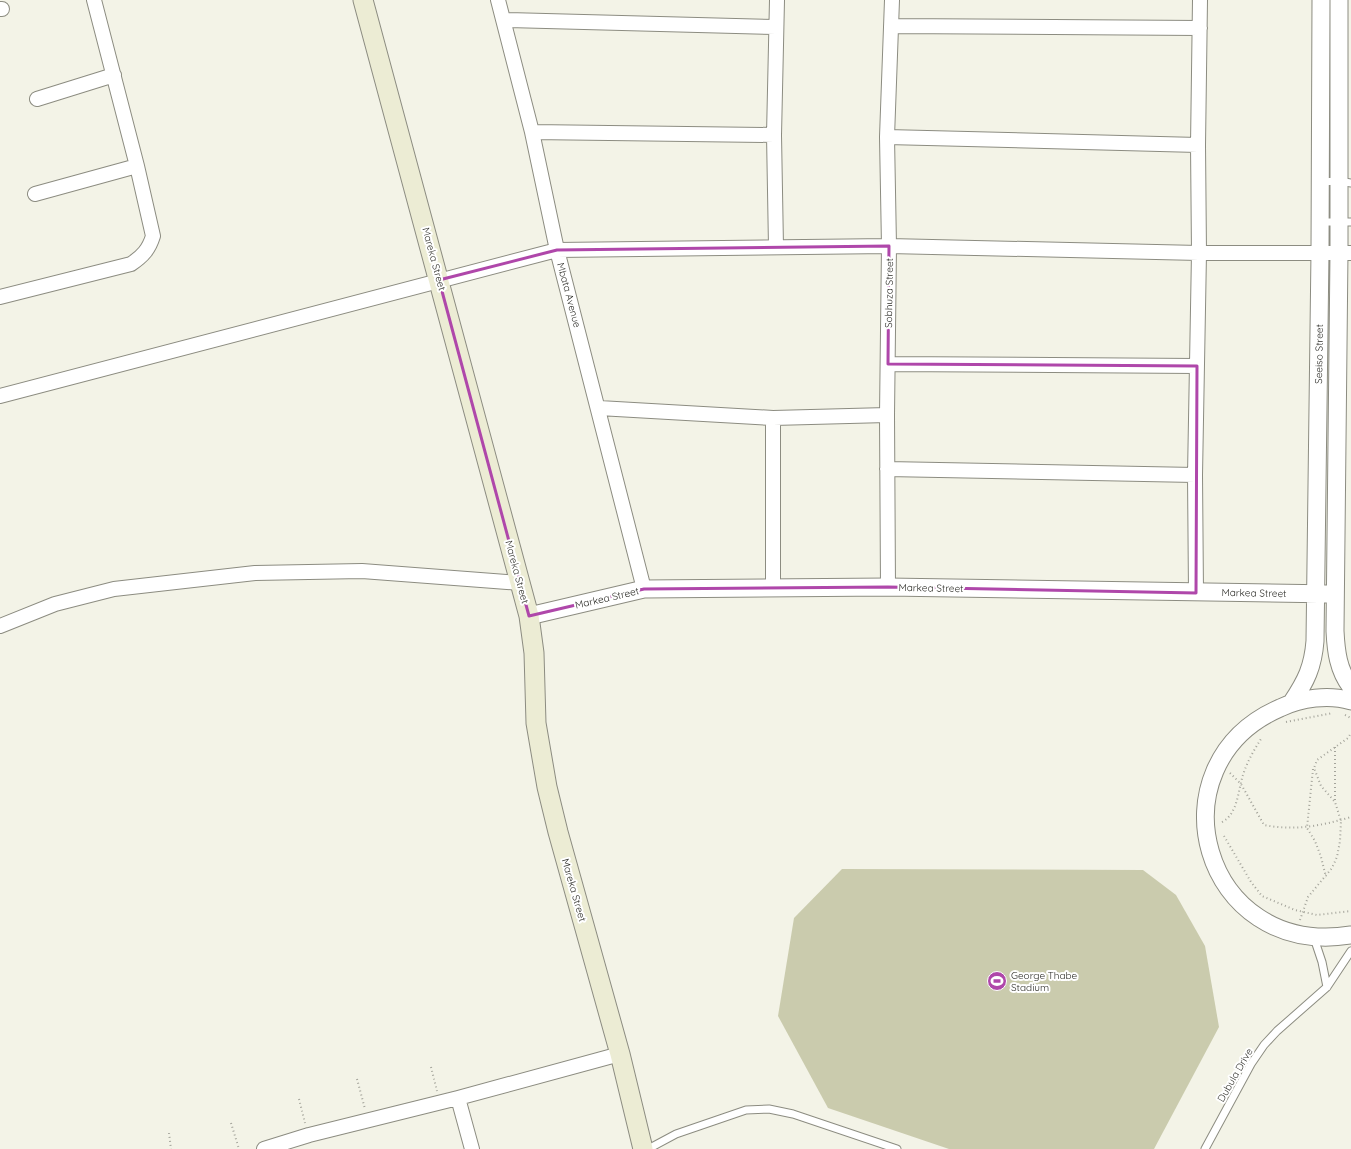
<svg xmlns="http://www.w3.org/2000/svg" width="1351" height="1149" font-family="Quicksand,sans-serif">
<rect width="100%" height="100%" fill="#f3f3e7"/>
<path fill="#cacbad" d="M842,869l301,1 33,25 29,51 14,81 -65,122h-205l-121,-41 -50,-92 16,-98z"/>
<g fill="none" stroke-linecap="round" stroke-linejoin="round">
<g stroke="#8c8c81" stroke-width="9">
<path id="service" d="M1320,182l19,-1 12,2
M1320,222h31
M1314,938l8,24 5,25
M648,1149l28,-15 70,-24 23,-1 24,5 104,35
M1205,1149l46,-85 13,-19 13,-14 50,-44 24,-36"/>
</g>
<g stroke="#8c8c81" stroke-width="16">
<path id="minor" d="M498,0l34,132 25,118 87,339
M0,9h2
M504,20l272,7
M891,26l309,2
M37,99l77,-24
M532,132l242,3
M887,137l311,8
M35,194l102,-28
M776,247l-2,-112 3,-135
M0,297l131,-33c12,-8 18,-15 22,-28l-16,-70 -43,-166
M888,364l309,2
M0,396l557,-146 332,-4 310,7h152
M599,408l174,10 114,-3
M773,418v171
M887,469l308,6
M888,587l-1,-172 2,-169 -2,-109 5,-137
M1196,593l-1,-118 4,-222 -1,-108 2,-145
M0,626l55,-22 59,-15 141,-16 107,-2 158,12
M458,1098l14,51
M264,1149l45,-14 149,-37 162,-44"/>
</g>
<g stroke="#8c8c81" stroke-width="19">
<path id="tertiary" d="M1339,0v252l-4,379c1,20 3,39 16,56
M529,616l115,-27 244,-2 447,7
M1351,701c-22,-7 -50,-3 -71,7 -131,57 -78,251 71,227
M1292,702c14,-21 21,-35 23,-61l5,-389 1,-252"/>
</g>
<g stroke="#8c8c81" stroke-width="21">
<path id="secondary" d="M363,0l166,616 5,37 2,70 11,64 11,45 62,222 23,95"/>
</g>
<path stroke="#a4a49b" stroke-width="2" stroke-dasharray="1 3" stroke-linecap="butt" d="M1345,715l6,3
M1286,722l47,-9
M1335,747v54
M1313,769l-6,59 8,13 6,16 5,20
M1230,773l11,11 23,41c30,6 57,1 87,-8
M1222,822c16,-8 16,-32 21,-47 4,-13 11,-25 18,-36
M1224,836l27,46 11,14 33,14 22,5 34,-4
M1300,920l8,-23 24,-29 5,-11 3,-16 1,-20 -6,-19 -14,-16 -7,-18 3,-8 31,-22 3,-5
M431,1067l6,24
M357,1079l8,30
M299,1099l6,24
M231,1123l8,26
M169,1133l2,16"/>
<use href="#service" stroke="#fff" stroke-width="7"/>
<use href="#minor" stroke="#fff" stroke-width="14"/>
<use href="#tertiary" stroke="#fff" stroke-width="17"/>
<use href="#secondary" stroke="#ececd4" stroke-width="19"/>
</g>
<path fill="none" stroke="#af47aa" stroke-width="3" stroke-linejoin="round" d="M889,246l-1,118 309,2 -1,227 -308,-6 -244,2 -115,27 -90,-336 118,-30z"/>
<defs>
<g id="stadium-disc" transform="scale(1)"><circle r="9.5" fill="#af47aa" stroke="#fff"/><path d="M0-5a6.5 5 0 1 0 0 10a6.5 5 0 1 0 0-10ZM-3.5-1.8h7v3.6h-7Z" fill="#fff"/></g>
</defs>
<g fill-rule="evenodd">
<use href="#stadium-disc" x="997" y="981"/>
</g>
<g text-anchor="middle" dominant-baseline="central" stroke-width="4" stroke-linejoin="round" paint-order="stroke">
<g font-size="10" fill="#2b2b26" stroke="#fff">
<text transform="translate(434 259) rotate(75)">Mareka Street</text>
<text transform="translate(889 293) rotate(-89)">Sobhuza Street</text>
<text transform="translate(569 295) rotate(75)">Mbata Avenue</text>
<text transform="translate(1319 354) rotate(-89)">Seeiso Street</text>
<text transform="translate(517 572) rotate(75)">Mareka Street</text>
<text transform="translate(931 588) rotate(1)">Markea Street</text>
<text transform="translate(1254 593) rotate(1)">Markea Street</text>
<text transform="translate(607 598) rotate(-13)">Markea Street</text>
<text transform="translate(574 890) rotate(74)">Mareka Street</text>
<text transform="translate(1235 1075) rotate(-60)">Dubula Drive</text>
</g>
<g font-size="10" fill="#2b2b26" stroke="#fff" text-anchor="start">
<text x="1011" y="975">George Thabe<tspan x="1011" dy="12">Stadium</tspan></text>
</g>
</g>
</svg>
